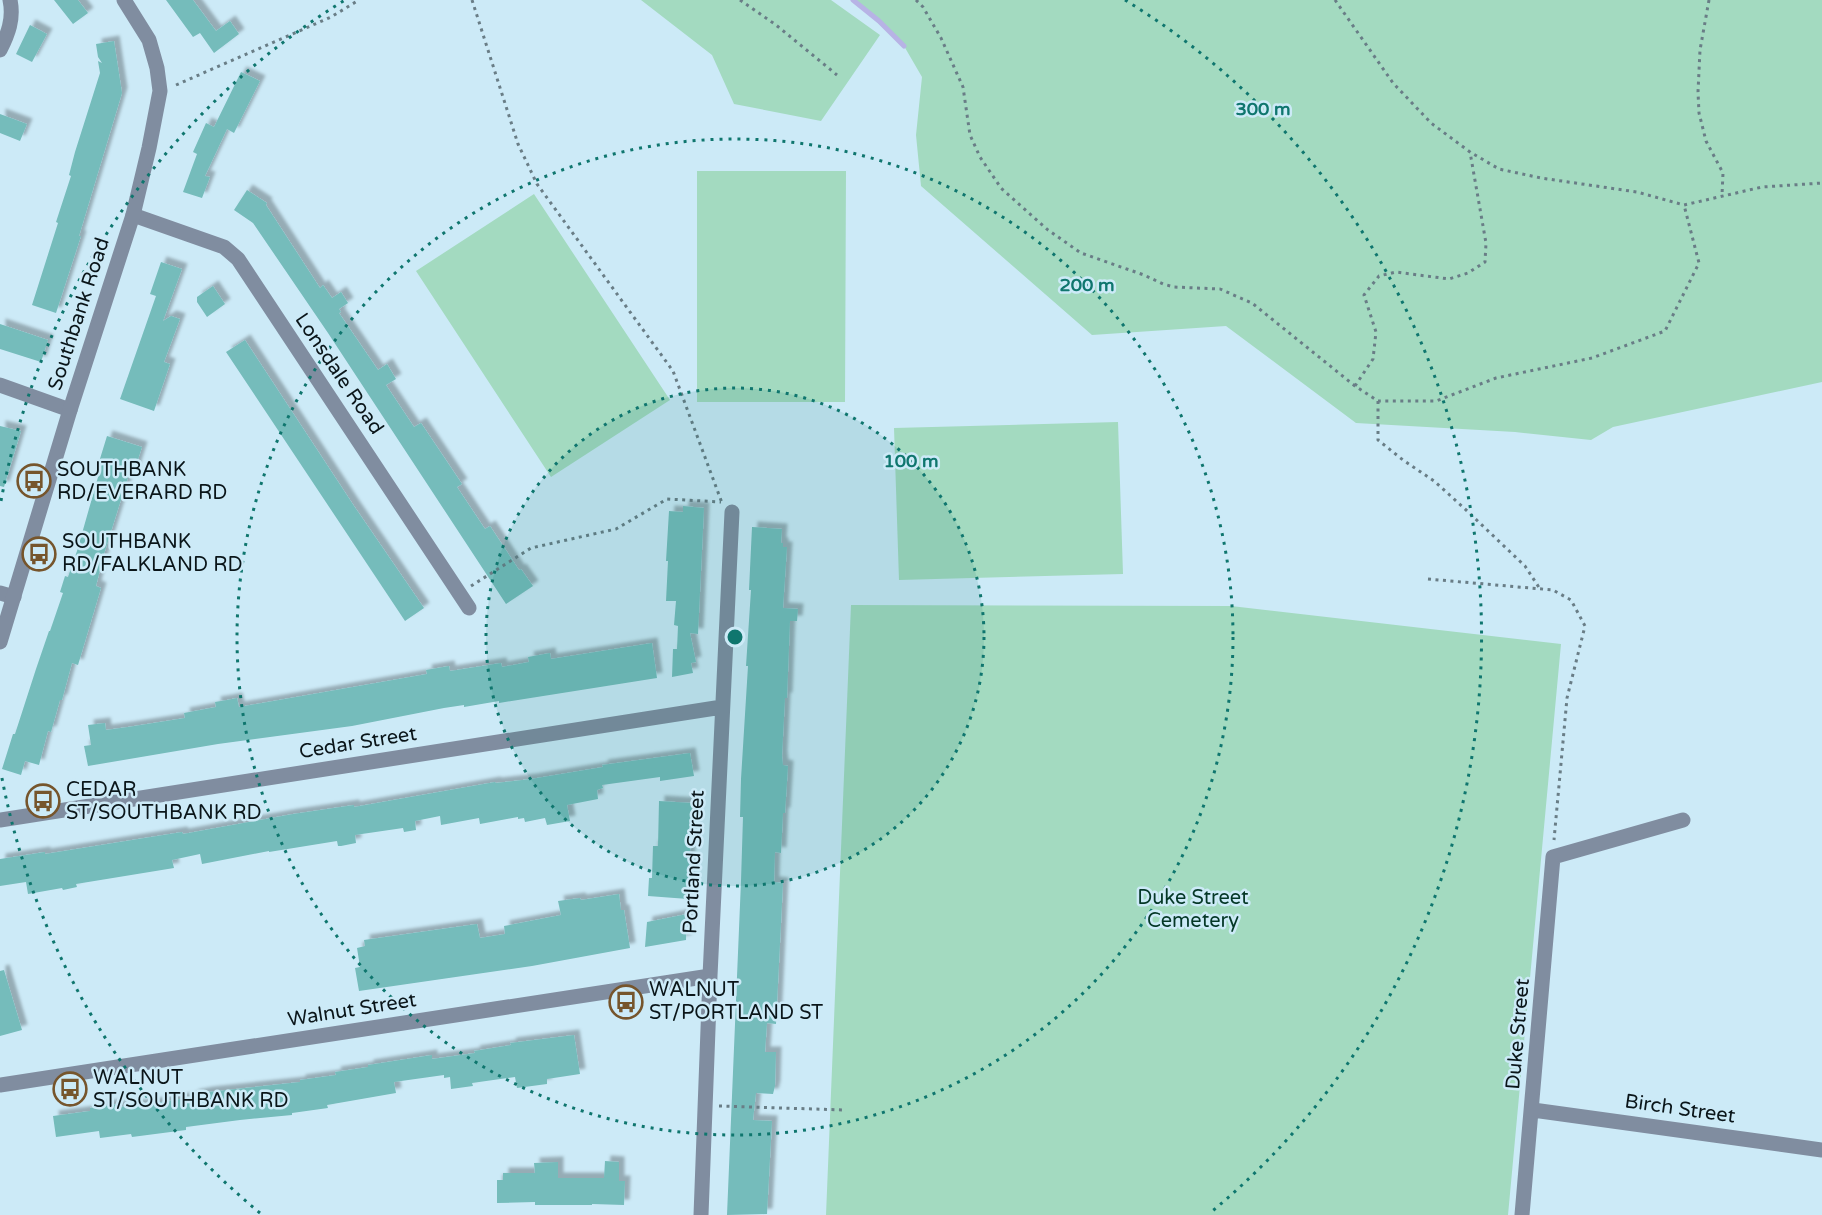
<svg xmlns="http://www.w3.org/2000/svg" width="1822" height="1215" font-family="'Varela Round',sans-serif">
<defs>
<filter id="shadow"><feDropShadow dx="5.5" dy="-5.5" stdDeviation="1.5" flood-color="#0004"/></filter>
</defs>
<rect width="100%" height="100%" fill="#cceaf7"/>
<path fill="#a3dac0" d="M641,0h190l49,35 -59,86 -87,-17 -22,-49z
M852,0h970v382l-209,45 -22,13 -76,-8 -159,-9 -130,-97 -134,9 -171,-149 -5,-51 6,-58 -18,-31z
M697,171h149l-1,231h-148z
M534,194l136,206 -119,77 -135,-206z
M1118,422l5,152 -224,6 -5,-152z
M851,605l380,1 330,38 -53,571h-682z"/>
<g fill="none" stroke-linecap="round" stroke-linejoin="round">
<path stroke="#b7b3e5" stroke-width="5" d="M853,0l26,21 25,25"/>
</g>
<path fill="#75bcbb" filter="url(#shadow)" d="M54,0h24l10,13 -15,11z
M166,0h27l23,31 14,-10 9,13 -25,19 -14,-20 -7,4z
M30,25l17,9 -15,28 -16,-8z
M114,41l8,52 -43,143h2l-25,77 -24,-8 26,-82 -2,-1 15,-46 -2,-1 6,-23 25,-79 -2,-12 4,2 -4,-6 -2,-13z
M241,72l19,9 -26,52 -7,-4 -22,47 5,1 -8,21 -19,-6 14,-38 -4,-2 13,-29 8,4z
M0,114l27,10 -7,17 -20,-8z
M247,190l20,13 -1,2 54,83 3,-3 9,13 9,-6 7,11 -9,6 2,3 -2,1 39,57 9,-6 9,15 -10,6 28,42 7,-4 41,61 -5,3 28,42 5,-3 29,44 2,-1 12,17 -27,18 -178,-271 -75,-110 -19,-13z
M161,262l21,7 -19,52 8,-5 9,3 -16,43 6,2 -16,47 -34,-12 36,-103 -6,-2z
M213,286l12,18 -18,13 -10,-15v-5z
M0,324l48,16 -7,22 -41,-13z
M245,340l109,166 70,102 -19,13 -179,-269z
M0,426l21,5 -17,56 -4,-1z
M107,436l35,11 -8,25 -4,-1 -26,83 -8,32 5,2 -23,77 -6,-2 -10,37h-2l-9,32 -3,-1 -9,34 -14,-4 -4,14 -19,-6 11,-35h2l21,-65 13,-38h1l13,-38 -3,-1 5,-16 3,1 9,-26 25,-88 -3,-1z
M683,506l21,2 -6,126 -8,-1 6,29 -5,1 2,10 -21,4 1,-28h4l1,-23 -4,-1 2,-24h-10l2,-40h-2l3,-50 14,1z
M752,527l30,2 -1,14h2v4h4l-4,61 15,1 -1,12h-7l-3,77h-2l-3,58 1,9 5,1 -3,47h-2l-2,40 -6,-1 -1,30 9,1 -7,141 -9,-1 -2,29h11l-1,34 -2,8 -17,-1 -3,27 19,1 -5,93 -40,1 14,-334 2,-64h-3l1,-38 7,-113h-2l5,-76h-2z
M652,643l5,35 -158,25v-2l-35,6v-2l-20,3 -92,18 -134,18 -130,22 -4,-20 7,-1 -3,-20 17,-2 1,7 22,-3 57,-9 -1,-5 32,-6 -1,-5 12,-2 10,-2 2,9 188,-33 -1,-4 23,-4 1,5 51,-8 1,4 27,-5 -1,-5 22,-4 1,6z
M690,753l4,23 -34,5v-4l-58,8 1,3 -6,2 1,9 -31,6 3,16 -23,4 -2,-7 -20,4 -1,-4 -6,1v-2l-38,7 -1,-6 -38,7 -1,-9 -25,5 1,9 -12,2 -1,-4 -48,7 1,8 -15,3h-3l-1,-5 -68,11v-1l-67,13 -2,-10 -28,6 2,8 -98,16 1,3 -14,3 -1,-2 -34,6 -2,-12 -26,4v-27l45,-7v2l137,-22 1,2 110,-20 61,-9v2l141,-25 1,1 35,-4 72,-12 -1,-2z
M659,801l33,2 -4,96 -40,-3 1,-18h3l1,-32h5z
M619,894l2,16h3l6,38 -98,18 -173,25 -4,-23 5,-1 -3,-19 8,-2 -1,-6 113,-16 3,14 25,-4 -1,-8 57,-11 -3,-14 22,-3 1,2z
M687,914l-1,26 -41,7 2,-25z
M4,970l18,60 -22,6v-65z
M574,1035l6,39 -33,5v5l-30,4 -2,-11 -43,6 1,3 -22,3 -1,-12 -6,1v-3l-50,7 2,11 -69,12 1,3 -36,5v2l-52,5 -54,7v3l-54,7 -1,-3 -31,4 -1,-7 -43,6 -3,-21 37,-5v-3l28,-4v3l31,-3 44,-7v-2l15,-3 92,-10v-2l36,-5 -1,-3 33,-5v-2l64,-10v4l43,-6 -1,-2 37,-6 -1,-2z
M605,1161l14,1v19h6l-1,24 -32,-1v1h-57v-3l-38,1v-23h6v-7h32l-1,-10 24,-1v16h46z"/>
<g fill="none" stroke-linecap="round" stroke-linejoin="round">
<path stroke="#697d86" stroke-width="3" stroke-dasharray="3 4.5" stroke-linecap="butt" d="M472,0l46,144 19,40 136,187 49,132
M740,0l36,25 61,50
M916,0l7,7 18,31 22,49 7,48 10,22 21,31 47,42 33,23 63,22 19,9 11,3 46,2 32,14 103,83 23,15h58l60,-23 96,-20 73,-27 34,-68 -15,-58
M1335,0l58,83 38,40 39,29 29,17 42,9 96,14 47,13 78,-18 60,-4
M1709,0l-9,50 -2,42 1,21 7,28 17,32 -1,22
M176,85l155,-68 28,-17
M1355,386l18,-27 3,-27 -12,-37 15,-19 17,-4 53,7 19,-6 17,-11 1,-19 -16,-91
M1378,401v39l25,20 31,21 30,27 61,58 15,23
M1428,579l125,11 18,10 14,26 -18,72 -13,142
M471,586l60,-38 85,-19 51,-30 54,3
M719,1106l126,4"/>
<path stroke="#808da0" stroke-width="15" d="M0,50c8,-16 14,-31 10,-50
M133,215l91,32 14,12 231,349
M0,385l70,25
M0,593l14,4
M0,820l722,-113
M0,1085l710,-109
M1533,1110l289,40
M701,1215l9,-239 22,-464
M1522,1215l31,-358 130,-37"/>
<path stroke="#808da0" stroke-width="15" d="M0,642l70,-232 63,-195 16,-67 11,-57 -3,-23 -8,-28 -25,-40"/>
</g>
<circle cx="735" cy="637" r="249" fill="#0f766e" fill-opacity=".12"/>
<g fill="none" stroke="#0f766e" stroke-width="3" stroke-dasharray="3 6">
<circle cx="735" cy="637" r="249"/>
<circle cx="735" cy="637" r="498"/>
<path d="M260 1213A747 747 0 0 1 1 773M1 501A747 747 0 0 1 345 0M1125 0A747 747 0 0 1 1210 1213"/>
</g>
<defs>
<g id="bus-ring" transform="scale(1.725)"><circle r="9.5" fill="#cceaf7" stroke="#76552c" stroke-width="1.5"/><path d="M-5-6H5V4H4V6H2V4H-2V6H-4V4H-5ZM-3.5-4V0h7V-4ZM-3.5 1.2v1.5H-2V1.2ZM2 1.2v1.5H3.5V1.2Z" fill="#76552c"/></g>
</defs>
<g fill-rule="evenodd">
<use href="#bus-ring" x="34" y="481"/>
<use href="#bus-ring" x="39" y="554"/>
<use href="#bus-ring" x="43" y="801"/>
<use href="#bus-ring" x="626" y="1002"/>
<use href="#bus-ring" x="70" y="1089"/>
</g>
<g text-anchor="middle" dominant-baseline="central" stroke-width="5" stroke-linejoin="round" paint-order="stroke">
<g font-size="20" fill="#0a1519" stroke="#cceaf7">
<text transform="translate(79 314) rotate(-72)">Southbank Road</text>
<text transform="translate(339 374) rotate(56)">Lonsdale Road</text>
<text transform="translate(358 743) rotate(-9)">Cedar Street</text>
<text transform="translate(694 862) rotate(-87)">Portland Street</text>
<text transform="translate(352 1010) rotate(-9)">Walnut Street</text>
<text transform="translate(1518 1034) rotate(-85)">Duke Street</text>
<text transform="translate(1680 1109) rotate(8)">Birch Street</text>
</g>
<g font-size="20" fill="#0a1519" stroke="#cceaf7" text-anchor="start">
<text x="57" y="470">SOUTHBANK<tspan x="57" dy="23">RD/EVERARD RD</tspan></text>
<text x="62" y="542">SOUTHBANK<tspan x="62" dy="23">RD/FALKLAND RD</tspan></text>
<text x="66" y="790">CEDAR<tspan x="66" dy="23">ST/SOUTHBANK RD</tspan></text>
<text x="649" y="990">WALNUT<tspan x="649" dy="23">ST/PORTLAND ST</tspan></text>
<text x="93" y="1078">WALNUT<tspan x="93" dy="23">ST/SOUTHBANK RD</tspan></text>
</g>
<g font-size="20" fill="#043726" stroke="#cceaf7">
<text x="1193" y="898">Duke Street<tspan x="1193" dy="23">Cemetery</tspan></text>
</g>
</g>
<circle cx="735" cy="637" r="9" fill="#0f766e" stroke="#cceaf7" stroke-width="3"/>
<g font-size="18" text-anchor="middle" font-weight="bold" fill="#0f766e" stroke="#cceaf7" stroke-width="5" stroke-linejoin="round" paint-order="stroke">
<text x="1263" y="115">300 m</text>
<text x="1087" y="291">200 m</text>
<text x="911" y="467">100 m</text>
</g>
</svg>
